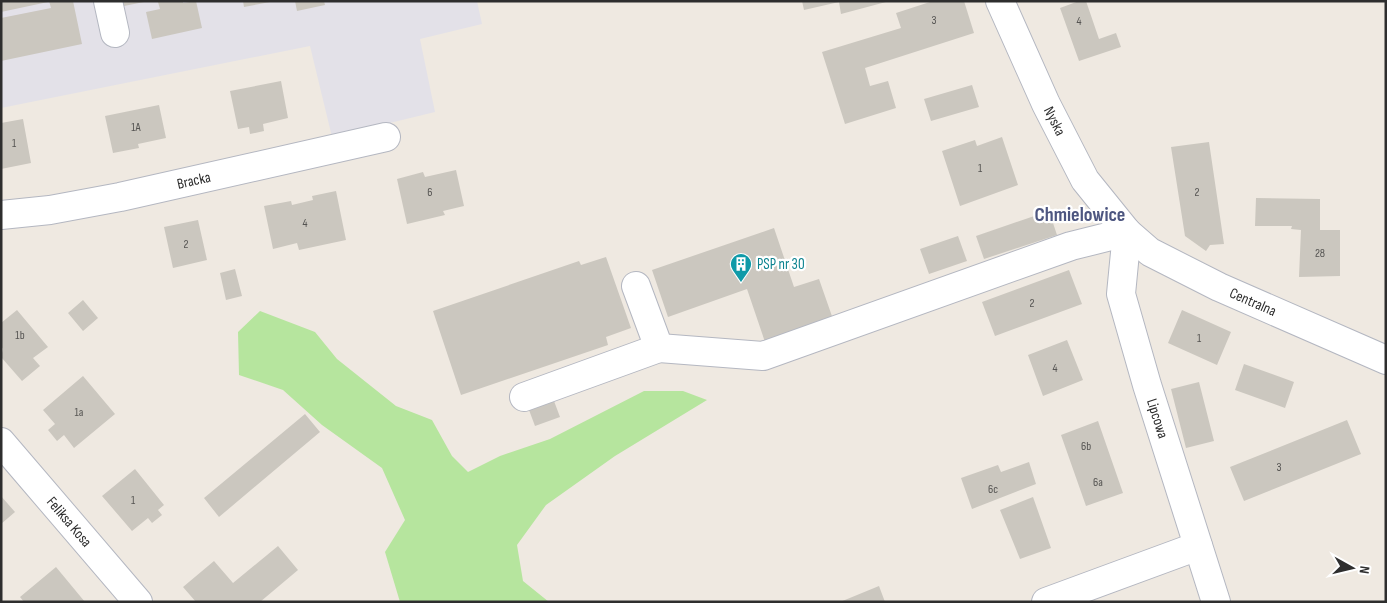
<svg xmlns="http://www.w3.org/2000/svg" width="1387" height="603" font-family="'Sofia Sans Condensed',sans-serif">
<rect width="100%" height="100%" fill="#efe9e1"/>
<path fill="#e3e1e8" d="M1,1h476l5,23 -62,15 15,73 -103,25 -22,-91 -309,62z"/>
<path fill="#b6e59e" d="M260,311l55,21 22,27 59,47 36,14 20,36 16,16 32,-16 50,-17 94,-48h39l24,9 -92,56 -69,49 -29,40 6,36 26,21h-149l-15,-50 20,-32 -23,-52 -60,-43 -39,-35 -44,-15 -1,-43z"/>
<path fill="#cbc7bf" d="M1,1h47v1l-47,10z
M49,1h24l9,43 -81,17v-43l50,-10z
M118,1h26v1l-25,5z
M162,1h21v2l13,-2 6,27 -50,11 -6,-27 14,-3 -2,-7z
M243,1h27v1l-26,5z
M295,1h29l1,4 -28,6z
M802,1h84v1l-45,12 -2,-12 -35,8z
M933,1h31l10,32 -109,35 5,18 18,-5 8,27 -51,16 -23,-72 79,-24 -5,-15z
M1079,1h7l13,38 17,-6 5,14 -42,14 -19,-53z
M281,81l7,37 -25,6 1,7 -14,3 -1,-7 -11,2 -8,-38z
M972,85l7,22 -48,14 -7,-22z
M159,105l7,33 -28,6 1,4 -26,5 -8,-37z
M23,119l8,44 -30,6v-46z
M1002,137l16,48 -58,21 -18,-55 33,-11 2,6z
M1209,142l15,102 -14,1 -4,6 -21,-15 -14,-89z
M456,170l8,36 -21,5 2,4 -38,9 -10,-45 26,-7 2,5z
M336,191l10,49 -47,10 -2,-7 -24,6 -9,-43 27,-5 1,4 21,-5 -1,-4z
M1256,198l64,1v31h20v46l-41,1 2,-47 -10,-1 1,-3h-37z
M1049,211l8,24 -73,24 -8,-23z
M198,220l9,40 -34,8 -9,-41z
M774,228l20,59 25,-8 15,43 -68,23 -19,-56 -79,28 -16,-47z
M958,236l9,25 -38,13 -9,-25z
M606,257l25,71 -25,9 2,8 -147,50 -28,-84 146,-50 2,4z
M235,269l7,27 -16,4 -6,-27z
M1069,270l13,34 -87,32 -13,-34z
M83,300l15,18 -15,13 -15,-18z
M17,310l31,37 -15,11 7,8 -18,15 -21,-24 2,-8 -2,-3v-23z
M1182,310l49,22 -14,33 -49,-22z
M1067,340l16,40 -40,16 -15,-41z
M1244,364l50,18 -9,26 -50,-18z
M83,376l32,38 -41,34 -10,-13 -7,6 -9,-11 7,-6 -12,-14z
M1199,382l15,59 -28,7 -15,-59z
M551,393l9,24 -25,9 -9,-24z
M305,414l15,18 -101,85 -15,-19z
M1347,420l14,34 -117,47 -14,-34z
M1098,421l25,72 -37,13 -25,-71z
M1029,462l7,22 -64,25 -11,-31 37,-13 3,7z
M135,469l29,36 -6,5 4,5 -10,8 -4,-5 -16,13 -30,-35z
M1,496l14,16 -14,12z
M1033,497l18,51 -31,11 -20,-49z
M278,546l20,24 -38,32h-64l-13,-15 31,-26 19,22z
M56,567l29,35h-61l-4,-5z
M879,586l6,16h-45z"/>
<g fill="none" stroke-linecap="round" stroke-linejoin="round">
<g stroke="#b4b7c1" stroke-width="30">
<g id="minor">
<path d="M108,1l7,32"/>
<path id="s1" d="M1000,1l46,103 39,76 42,52 23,20 69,35 167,73"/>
<path id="s2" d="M1,215l49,-5 70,-13 266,-60"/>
<path id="s3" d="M1127,232l-6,62 26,91 69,217"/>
<path d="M636,286l23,62 104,8 308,-110 56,-14"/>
<path d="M524,397l135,-49"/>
<path id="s4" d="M1,442l137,160"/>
<path d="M1046,602l152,-56"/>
</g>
</g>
<use href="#minor" stroke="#fff" stroke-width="28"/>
</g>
<defs>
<g id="building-pin" transform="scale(1.125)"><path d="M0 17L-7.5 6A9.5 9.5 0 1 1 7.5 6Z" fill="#0f9aa8" stroke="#fff"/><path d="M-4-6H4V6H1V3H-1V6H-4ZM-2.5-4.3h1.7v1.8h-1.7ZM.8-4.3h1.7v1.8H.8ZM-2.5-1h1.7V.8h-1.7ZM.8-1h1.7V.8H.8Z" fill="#fff"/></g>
</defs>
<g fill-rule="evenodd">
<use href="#building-pin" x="741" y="264"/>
</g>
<g text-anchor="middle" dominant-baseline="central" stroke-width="4.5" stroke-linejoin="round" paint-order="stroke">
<g font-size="12" fill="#555452">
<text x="934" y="20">3</text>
<text x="1079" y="21">4</text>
<text x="136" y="127">1A</text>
<text x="14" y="143">1</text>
<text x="980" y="168">1</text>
<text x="430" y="192">6</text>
<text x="1197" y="192">2</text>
<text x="305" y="223">4</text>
<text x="186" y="244">2</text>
<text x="1320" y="253">28</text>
<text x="1032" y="303">2</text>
<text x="20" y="335">1b</text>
<text x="1199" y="338">1</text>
<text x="1055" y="368">4</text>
<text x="79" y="412">1a</text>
<text x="1086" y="446">6b</text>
<text x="1279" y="467">3</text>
<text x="1098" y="482">6a</text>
<text x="993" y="489">6c</text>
<text x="133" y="500">1</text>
</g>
<g font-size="15" fill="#2e2e2e" stroke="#fff">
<text stroke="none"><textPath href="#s1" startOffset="132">Nyska</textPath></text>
<text stroke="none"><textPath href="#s2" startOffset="196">Bracka</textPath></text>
<text stroke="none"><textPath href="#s1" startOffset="410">Centralna</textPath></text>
<text stroke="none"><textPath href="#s3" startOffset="192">Lipcowa</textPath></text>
<text stroke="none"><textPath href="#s4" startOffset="105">Feliksa Kosa</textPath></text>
</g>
<g font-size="15" fill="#0d838f" stroke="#fff" text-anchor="start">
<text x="757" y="264">PSP nr 30</text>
</g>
<g font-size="20" font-weight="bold" fill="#4d5680" stroke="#fff">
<text x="1080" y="215">Chmielowice</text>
</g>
</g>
<rect width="1387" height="603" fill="none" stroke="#2e2e2e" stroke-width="5"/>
<g transform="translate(1352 568) rotate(98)" stroke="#ffffff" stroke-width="4" paint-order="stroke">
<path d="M0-4L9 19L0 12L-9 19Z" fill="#2e2e2e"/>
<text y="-8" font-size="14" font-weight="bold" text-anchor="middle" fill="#2e2e2e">N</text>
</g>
</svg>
